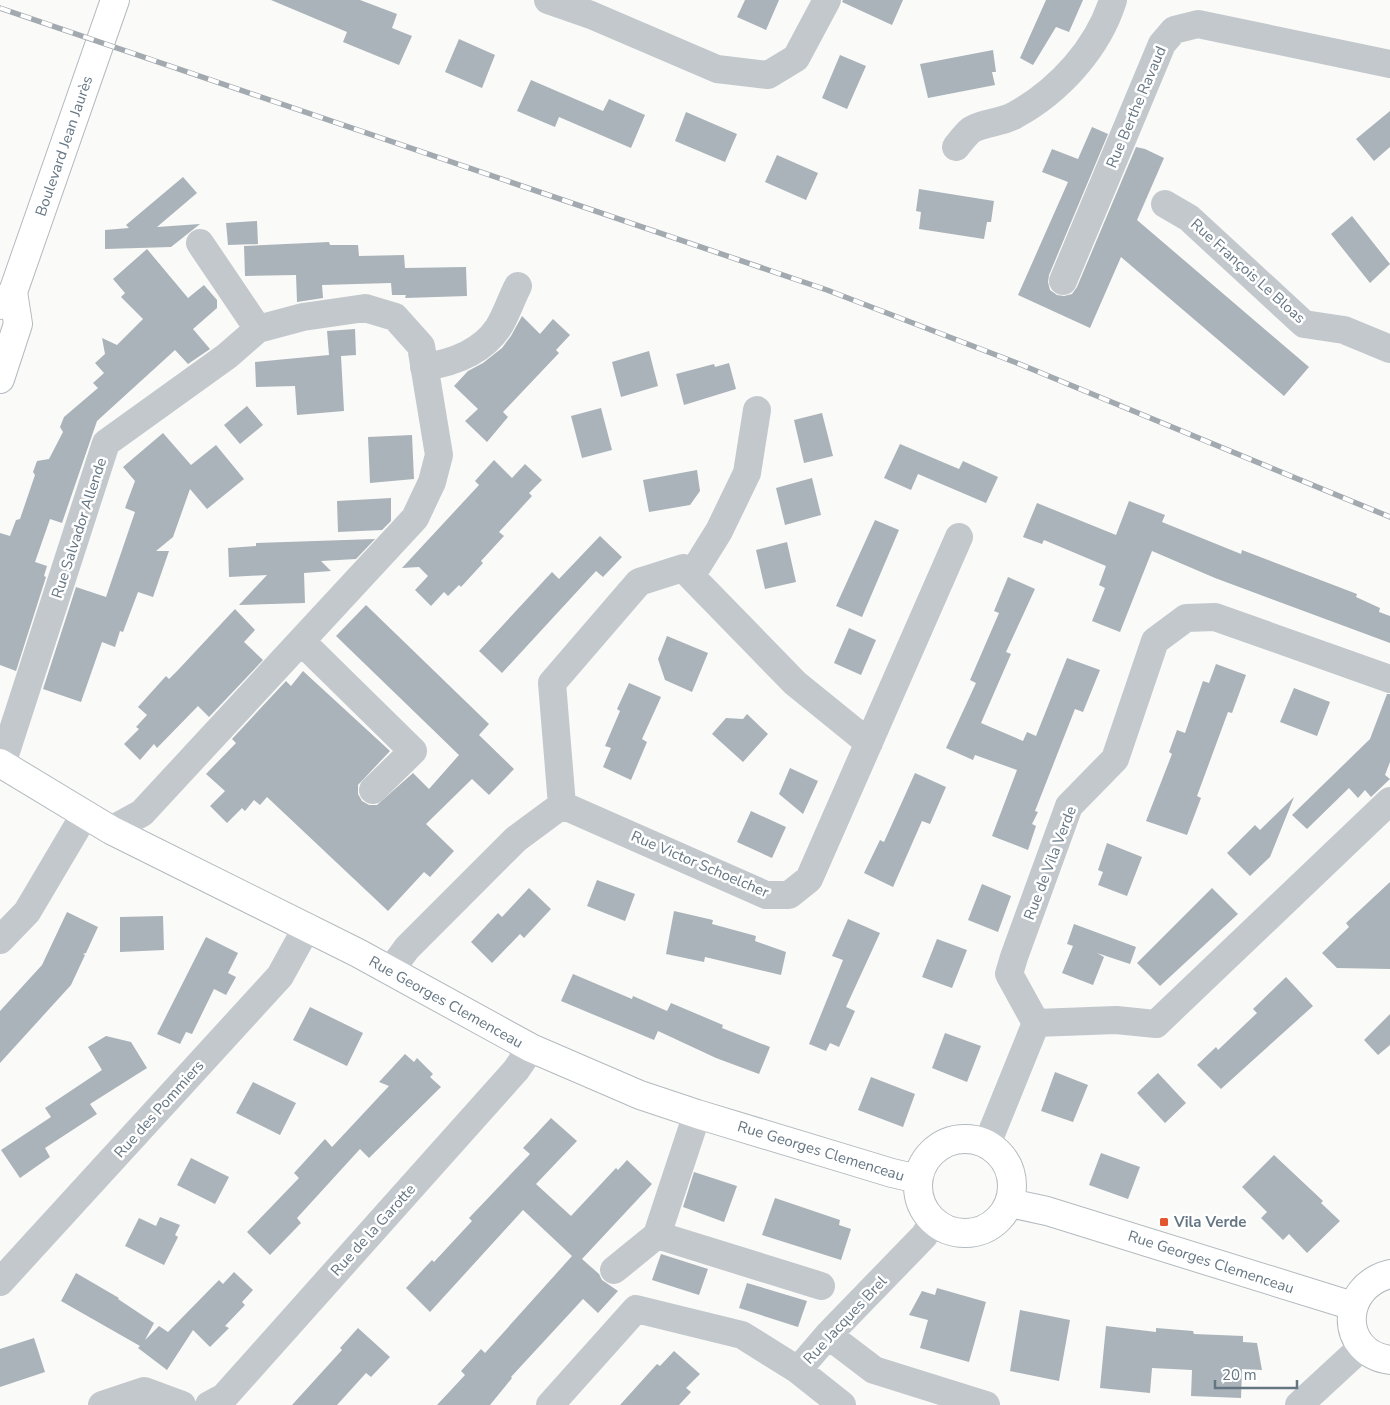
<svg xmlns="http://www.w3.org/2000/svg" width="1390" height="1405" font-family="'Nunito Sans',sans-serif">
<rect width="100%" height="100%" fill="#fafaf8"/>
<path fill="#aab3b9" d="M271,0h89l37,14 -5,14 20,8 -13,29 -56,-23 4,-10z
M745,0h34l-13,30 -29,-13z
M843,0h60l-11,25 -50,-23z
M1046,0h37l-14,32 -13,-5 -23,38 -13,-7z
M459,39l36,16 -13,33 -37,-16z
M993,50l3,22h-4l3,13 -67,13 -8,-34z
M840,55l26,11 -19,43 -25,-11z
M531,80l72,31 6,-12 36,16 -14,33 -72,-31 -4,10 -38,-16z
M1390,111v36l-16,14 -18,-22z
M686,112l51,22 -12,28 -50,-21z
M1092,127l16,7 -59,141 -1,7 2,8 7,5 7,1 8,-2 5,-7 59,-140 9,2 19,9 -27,62 172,147 -25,29 -163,-139 -31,71 -72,-33 50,-113 -26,-10 10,-23 26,10z
M777,155l41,18 -12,27 -41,-18z
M183,177l14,16 -40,34 43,-3 -29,23 -66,2v-19l24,-2 -3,-3z
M919,189l75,12 -3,21h-4l-3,17 -65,-10 2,-17 -5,-1z
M1352,216l38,48 -20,19 -39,-49z
M257,221l1,23 -30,1 -2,-22z
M329,242l1,3h28l1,11 45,-1 1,13 61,-1 1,29 -62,2 1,-3h-14l-1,-12 -69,2 1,13 -26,4 -1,-27 -51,1 -1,-30z
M147,249l41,49 16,-13 13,15v8l-24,21 17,20 -22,15 -13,-14 -78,71 -35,102 -12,-4 -15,43 12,4 -3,10 2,1 -30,94 -16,-6v-132l10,3 6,-16 4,-1 15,-44 -2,-3 4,-11 12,-2 14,-27 -3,-5 4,-10 34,-29 -5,-5 11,-10 -9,-10 10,-9 -3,-16 15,7 26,-26 -22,-22 4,-4 -12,-14z
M522,316l18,18 13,-15 17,16 -14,15 3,3 -56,59 5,5 -21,25 -22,-21 13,-12 -24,-23 14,-15 15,-8 19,-15 9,-12z
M355,329l1,26 -15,1 3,55 -47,4 -2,-29 -39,1 -1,-25 74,-7 -2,-24z
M649,351l9,35 -37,11 -9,-35z
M729,363l7,26 -52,16 -8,-31 38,-10 1,3z
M247,406l16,19 -23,19 -16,-19z
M601,408l11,42 -30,8 -11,-42z
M822,413l11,43 -29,7 -10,-43z
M163,433l28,32 25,-20 28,34 -37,30 -17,-20 -17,48 -17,14h13l-16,46 -15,-5 -15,40 -3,-1 -5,16 -13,-5 -21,60 -38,-13 33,-102 30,10 29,-85 -10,-4 10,-27 -12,-14z
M412,435l2,44 -44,4 -2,-46z
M900,444l59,25 4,-8 35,16 -12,26 -68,-29 -7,16 -27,-12z
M494,460l18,18 13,-14 17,16 -13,13 3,3 -33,36 5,4 -23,25 2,2 -22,24 -2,-2 -11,11 -4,-4 -13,14 -16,-16 13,-14 -9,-9 -17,1 77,-83 -4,-4z
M697,470l3,21 -10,14 -41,7 -6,-32z
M812,478l9,37 -36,10 -9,-37z
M391,498v23l-9,9 -44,2 -1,-31z
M1129,501l36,14 -3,7 79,32 1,-4 115,44 -1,3 24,11 -1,4 11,4v27l-175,-65 -63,-27 -32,81 -28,-11 13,-33 -6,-3 7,-19 -62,-26 -2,4 -19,-7 14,-34 79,32z
M875,520l24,10 -37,87 -26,-11z
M600,536l22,21 -19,20 -7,-6 -94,102 -23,-22 73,-79 7,7z
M375,539l-19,20 -35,2 10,10 -27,2 1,30 -66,2 28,-30 -38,2 -1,-29 28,-2v-3z
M787,542l9,40 -31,7 -9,-39z
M1008,577l27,12 -29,63 5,2 -30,69 42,18 4,-9 9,4 31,-78 33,12 -17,42 -8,-3 -40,102 3,1 -6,12 4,2 -8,24 -36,-14 25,-66 -42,-15 -2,5 -27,-12 30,-65 -6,-3 29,-67 -5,-2z
M366,605l123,119 -10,11 35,34 -25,26 -17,-16 -46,45 28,27 -24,26 -6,-5 -36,39 -121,-114 -7,8 -6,-5 -9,11 -3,-3 -15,15 -17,-17 15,-15 -19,-17 30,-31 -4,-4 54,-58 5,5 12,-15 87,80 -32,34v9l4,7 7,4h8l36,-32 16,16 30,-34 -123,-119z
M235,609l20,21 -11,12 19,18 -54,57 -11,-11 -41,42 -3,-4 -14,16 -16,-16 15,-15 -3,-2 11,-12 -9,-8 28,-31 3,3 10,-10z
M849,628l27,12 -15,35 -27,-12z
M667,636l41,17 -16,39 -27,-12 -7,-21z
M1216,664l30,11 -14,38 -4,-1 -31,84 4,2 -14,37 -41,-14 26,-67 -3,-2 8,-22 8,3 18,-52 6,2z
M629,683l32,14 -19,42 5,3 -16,38 -28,-13 8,-19 -6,-2 15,-35 -3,-2z
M1294,688l36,14 -13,34 -37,-14z
M1387,694h3v68l-5,13 5,4 -19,18 -6,-7 -7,8 -9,-10 -42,41 -15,-14 78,-76z
M747,714l21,20 -25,28 -31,-28 14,-16 17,1z
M790,768l28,13 -15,33 -24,-20z
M915,773l31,14 -16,37 -8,-3 -29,66 -29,-14 16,-33 4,2z
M1294,797l-24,60 -20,19 -23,-23 28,-28 5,5z
M751,811l35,16 -14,31 -35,-16z
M1107,843l35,14 -15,39 -29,-11 5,-13 -5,-2z
M597,880l38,14 -10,27 -38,-15z
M1390,882v87l-53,-1 -15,-15 27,-26 -3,-4z
M982,884l29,12 -13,36 -30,-12z
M529,888l22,21 -27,29 -4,-4 -28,29 -21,-21 27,-29 4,4z
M1212,888l26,26 -78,72 -23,-23z
M674,911l39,9 -1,4 44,12 -1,5 31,11 -5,23 -76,-18 -1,5 -38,-8z
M67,912l31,15 -12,26 -3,1 2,1 -14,30 -71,78v-52l42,-46z
M163,916l1,34 -44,2v-35z
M848,919l32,14 -34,74 9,4 -16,36 -9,-4 -4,8 -17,-7 34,-84 -11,-4z
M1074,924l62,23 -6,17 -33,-11 7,4 -11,28 -31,-12 11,-27 -6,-2z
M206,937l32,16 -10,20 8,4 -10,18 -12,-6 -22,45 -6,-2 -6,12 -23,-10z
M937,939l30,11 -15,38 -30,-11z
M573,974l59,25 1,-3 34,15 4,-8 52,22 -1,3 48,19 -11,27 -43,-16 -58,-27 -4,9 -93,-39z
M1286,977l27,29 -92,83 -24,-24 19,-18 2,3 39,-37 -4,-4z
M310,1007l53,26 -16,33 -54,-26z
M1390,1014v31l-12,10 -14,-15z
M945,1033l36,13 -14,36 -35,-14z
M106,1036l25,6 16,26 -57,36 7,10 -52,34 5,9 -30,21 -19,-28 50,-33 -6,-9 57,-38 -14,-23z
M405,1054l9,8 3,-4 16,16 -3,3 11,10 -72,71 -9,-9 -63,69 4,5 -31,32 -23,-23 52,-54 -5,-5 31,-34 7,8 57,-61 -10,-4z
M1055,1072l33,13 -15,37 -32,-11z
M1158,1073l28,30 -21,20 -28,-30z
M871,1077l44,17 -12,33 -45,-17z
M253,1082l43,21 -16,32 -44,-22z
M551,1118l26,23 -41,43 35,32 45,-48 2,2 9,-10 25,24 -70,75 17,15 3,6 16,11 -20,22 -15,-14 -72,78 1,1 -22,27h-53l28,-30 -4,-4 20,-22 4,4 87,-97 -49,-46 -93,102 -24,-24 26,-28 2,2 38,-41 -3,-3 61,-64 -7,-6z
M1101,1153l39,14 -12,32 -39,-14z
M1274,1155l49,46 -2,2 19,18 -33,32 -18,-19 -6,6 -22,-22 6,-6 -25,-25z
M191,1158l38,19 -14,27 -38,-19z
M694,1172l43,14 -13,36 -41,-15z
M775,1198l65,22 -1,5 12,4 -10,31 -79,-25z
M160,1217l20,8 -5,10 3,2 -14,28 -39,-19 14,-28 17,8z
M661,1254l47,15 -9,26 -47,-15z
M234,1272l19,18 -11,12 3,3 -20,21 4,2 -19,19 -17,-17 -26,40 -29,-22 2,-2 -79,-45 15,-28 43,25 -1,1 36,24 -9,17 14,-14 9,6 51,-52 4,4z
M747,1283l60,18 -9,26 -59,-19z
M937,1288l49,14 -17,60 -49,-14 8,-28 -19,-5 13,-24 13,4z
M1020,1310l50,10 -11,61 -49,-10z
M1106,1326l50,6v-4l37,3 1,3 49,2v6l14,1 5,27 -20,-1 -1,29 -50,-2 1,-26 -40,-2 -2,25 -50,-5z
M358,1328l32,29 -19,20 -5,-4 -29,32h-45l50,-55 -2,-2z
M34,1338l11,34 -45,15v-38z
M674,1351l26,23 -14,14 5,4 -12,13h-59l37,-41 3,2z"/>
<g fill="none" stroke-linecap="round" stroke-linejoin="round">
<g stroke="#b3babf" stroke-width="30">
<path id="secondary" d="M0,305l13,-13 102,-292
M0,379l18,-55 -5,-32
M0,763l111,67 247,123 173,95 109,47 57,19 195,59 26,6
M918 1186a47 47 0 1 1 94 0a47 47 0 1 1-94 0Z
M1010,1203l37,8 306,95
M1390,1274c-51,13 -51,79 0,86"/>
</g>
<path stroke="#c3c8cc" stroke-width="28" d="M548,0l43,15 126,54 51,6 28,-17 31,-58
M956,147c4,-5 10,-13 15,-17 13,-8 31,-7 44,-15 44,-24 83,-67 98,-115
M1165,204l24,14 115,106 40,6 46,19
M200,243l58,86
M1063,281l99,-237 12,-14 24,-6 192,40
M424,367c28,-4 57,-14 74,-39 8,-12 13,-29 20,-42
M691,576l28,-45 28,-58 10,-63
M301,641l112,110 -40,39
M2,764l104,-321 121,-87 31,-27 45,-12 62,-9 30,9 26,29 18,109 -7,27 -17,36 -273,295 -31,17
M562,805l-10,-122 87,-101 44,-14 112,115 74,60
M0,940l27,-28 58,-98
M390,971l17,-23 109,-109 46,-34 204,90h23l20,-16 150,-342
M1036,1023l-27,-49 5,-17 55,-151 46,-47 40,-118 31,-23 29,-1 175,62
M1036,1023l80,-3 40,4 234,-223
M697,1114l-40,121 164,51
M987,1144l49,-121
M614,1270l43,-35
M0,1282l280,-306 27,-49
M828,1335l46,35 112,35
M798,1370l44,35
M102,1405l42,-14 38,14
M209,1405l15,-8 292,-327 15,-22
M550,1405l86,-96 106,26 56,35 30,-35 96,-99 9,-14
M1299,1405l64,-59"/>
<use href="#secondary" stroke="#fff" stroke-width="28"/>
<g stroke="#a2aab0" stroke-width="5.5">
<path id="rail" d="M0,8l827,282 190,73 373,154"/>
</g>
<use href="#rail" stroke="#fff" stroke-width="4" stroke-dasharray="11" stroke-linecap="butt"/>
</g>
<rect fill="#e4572e" stroke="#fff" stroke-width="2" x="1159" y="1217" width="10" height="10" rx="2.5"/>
<g text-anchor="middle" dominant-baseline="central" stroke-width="5" stroke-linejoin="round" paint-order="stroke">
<g font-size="15" fill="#657683" stroke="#fff">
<text transform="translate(1136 107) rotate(-67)">Rue Berthe Ravaud</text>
<text transform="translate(64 146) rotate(-71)">Boulevard Jean Jaurès</text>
<text transform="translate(1248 271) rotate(42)">Rue François Le Bloas</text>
<text transform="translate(79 528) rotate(-72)">Rue Salvador Allende</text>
<text transform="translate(1050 863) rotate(-69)">Rue de Vila Verde</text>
<text transform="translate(700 864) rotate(23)">Rue Victor Schoelcher</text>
<text transform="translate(446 1002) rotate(29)">Rue Georges Clemenceau</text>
<text transform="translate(159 1109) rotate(-48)">Rue des Pommiers</text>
<text transform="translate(821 1151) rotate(17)">Rue Georges Clemenceau</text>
<text transform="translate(373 1230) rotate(-48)">Rue de la Garotte</text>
<text transform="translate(1211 1262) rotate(18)">Rue Georges Clemenceau</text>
<text transform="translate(845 1320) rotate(-47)">Rue Jacques Brel</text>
</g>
<g font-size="15" font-weight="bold" fill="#657683" stroke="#fff" text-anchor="start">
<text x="1174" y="1222">Vila Verde</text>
</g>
</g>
<path d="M1215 1380v8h82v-8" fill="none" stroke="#657683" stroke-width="2.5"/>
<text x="1222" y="1380" font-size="15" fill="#657683" stroke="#ffffff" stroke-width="4" paint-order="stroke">20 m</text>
</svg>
